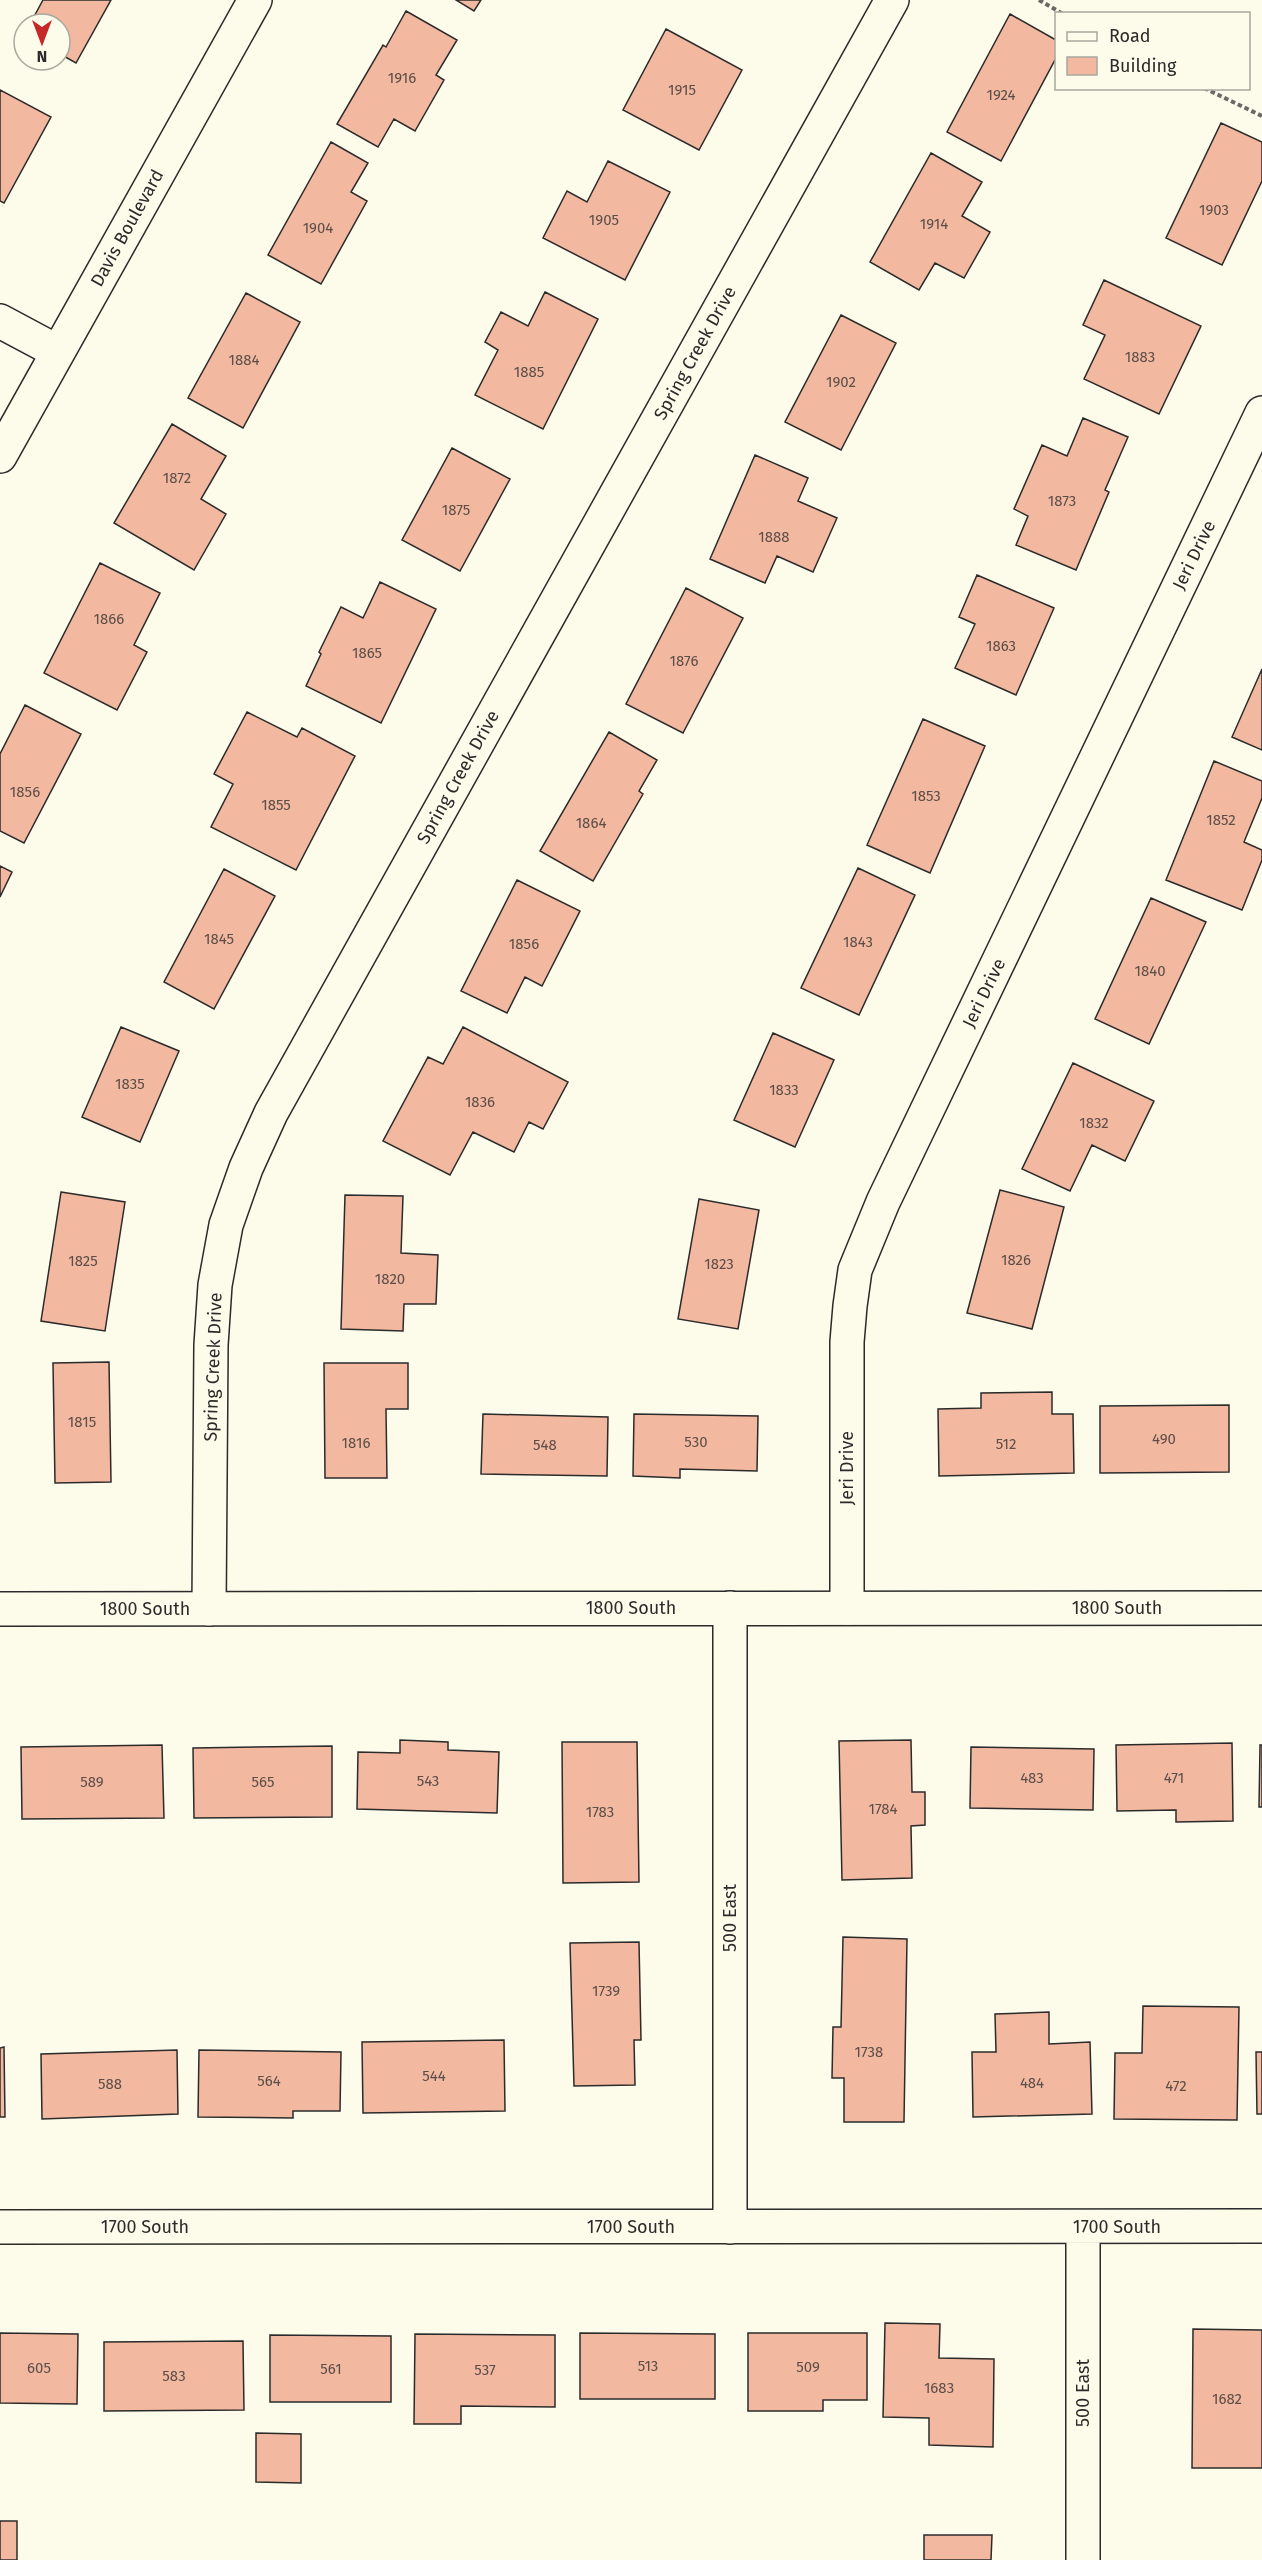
<svg xmlns="http://www.w3.org/2000/svg" width="1262" height="2560" font-family="'Fira Sans',sans-serif">
<rect width="100%" height="100%" fill="#fdfbea"/>
<path fill="#f2b8a0" stroke="#2b2b2b" stroke-width="1.5" d="M43,0h68l-35,63 -16,-9v-30h-30z
M456,0h25l-7,11z
M406,11l51,29 -21,35 8,5 -29,51 -21,-12 -16,28 -41,-23 46,-79 3,2z
M1010,14l46,26v18l-55,103 -54,-29z
M666,29l76,41 -43,80 -76,-40z
M0,90l51,27 -47,86 -4,-2z
M1221,123l41,19v39l-40,84 -56,-27z
M331,142l37,21 -17,29 16,9 -46,83 -53,-29z
M931,153l51,29 -20,34 28,16 -26,46 -29,-15 -16,27 -49,-28z
M608,161l62,31 -45,88 -82,-42 24,-47 20,11z
M1104,280l97,46 -42,88 -75,-35 21,-44 -22,-10z
M545,292l53,27 -55,110 -68,-34 23,-45 -13,-8 16,-30 27,14z
M246,293l54,29 -57,106 -55,-30z
M841,315l55,28 -55,107 -56,-28z
M1083,418l45,19 -23,53 4,2 -33,78 -60,-25 12,-29 -14,-7 28,-64 25,11z
M172,424l54,32 -25,43 25,15 -32,56 -80,-47z
M452,448l58,31 -50,92 -58,-31z
M755,455l53,23 -10,23 39,17 -24,54 -36,-16 -12,27 -55,-24z
M100,563l60,30 -26,52 13,7 -30,58 -73,-37z
M977,575l77,33 -38,87 -61,-27 20,-44 -16,-7z
M380,582l56,27 -55,114 -75,-37 15,-32 -2,-2 22,-45 22,11z
M686,588l57,30 -60,115 -57,-29z
M1262,669v81l-30,-13z
M25,705l56,29 -57,109 -24,-12v-77z
M247,712l50,25 5,-9 53,28 -59,114 -85,-43 22,-43 -19,-10z
M923,719l62,27 -55,127 -63,-28z
M609,732l48,28 -18,31 4,3 -50,87 -53,-30z
M1214,761l48,20v17l-18,44 18,8v10l-20,50 -76,-30z
M0,866l12,6 -12,25z
M858,868l57,27 -56,120 -58,-27z
M224,869l51,27 -61,113 -50,-27z
M517,880l63,31 -38,75 -17,-9 -18,36 -46,-22z
M1151,898l55,24 -57,122 -54,-25z
M121,1027l58,24 -39,91 -58,-25z
M463,1027l105,55 -25,47 -14,-7 -15,30 -41,-20 -23,43 -67,-34 45,-84 15,7z
M773,1033l61,27 -39,87 -61,-27z
M1073,1063l81,38 -29,60 -33,-16 -22,46 -48,-22z
M1000,1190l64,17 -32,122 -65,-16z
M61,1192l64,10 -20,129 -64,-10z
M345,1195l58,1 -2,57 37,2 -2,49h-32l-1,27 -62,-2z
M699,1199l60,11 -21,119 -60,-10z
M109,1362l2,120 -56,1 -2,-120z
M324,1363h84v46h-22l1,69h-62z
M1052,1392v22h21l1,59 -135,3 -1,-67 43,-1v-15z
M1229,1405v67l-129,1v-67z
M483,1414l125,3 -1,59 -126,-2z
M634,1414l124,2 -1,55 -77,-2v9l-47,-2z
M400,1740l48,2v8l51,2 -2,61 -140,-4 1,-57 42,1z
M911,1740l1,52h13v33l-14,1 1,52 -70,2 -3,-139z
M562,1742h75l2,140 -76,1z
M1232,1743l1,78 -57,1v-12l-59,1 -1,-66z
M162,1745l2,73 -142,1 -1,-72z
M1260,1745h2v62h-3z
M332,1746v71l-138,1 -1,-70z
M971,1747l123,2 -1,61 -123,-2z
M843,1937l64,2 -3,183h-60v-44h-12l1,-51h8z
M639,1942l2,98h-7l1,45 -61,1 -4,-143z
M1143,2006l96,1 -2,113 -123,-1 1,-66h27z
M1049,2012v32l41,-2 2,72 -119,3 -1,-65h24l-1,-38z
M504,2040l1,71 -142,2 -1,-71z
M4,2047l1,70h-5v-69z
M177,2050l1,64 -136,5 -1,-65z
M199,2050l142,2 -1,59h-47v7l-95,-1z
M1256,2052h6v62h-5z
M885,2323l55,1 -1,34 55,1 -1,88 -64,-2v-27l-46,-1z
M1193,2329l69,1v138h-70z
M0,2333l78,1 -1,70 -77,-1z
M580,2333l135,1v65h-135z
M748,2333h119v67h-44v11h-75z
M415,2334l140,1v72l-94,-1v18h-47z
M270,2335l121,1v66h-121z
M243,2341l1,69 -140,1v-69z
M256,2433l45,1v49l-45,-1z
M0,2521h17v39h-17z
M924,2535h68l-1,25h-67z"/>
<g fill="none" stroke-linecap="round" stroke-linejoin="round">
<g stroke="#2b2b2b" stroke-width="36">
<path id="minor" d="M0,321l58,31
M0,456l255,-456
M730,1608v619
M847,1608v-266l3,-36 5,-36 28,-68 379,-789
M209,1609l2,-264 4,-60 11,-60 20,-57 25,-55 621,-1113
M0,2227l1262,-1
M1083,2227v333"/>
</g>
<g stroke="#2b2b2b" stroke-width="36">
<path id="major" d="M0,1609l1262,-1"/>
</g>
<path stroke="#6a6964" stroke-width="4" stroke-dasharray="4.5 3" stroke-linecap="butt" d="M1039,0l24,14
M1204,88l58,28"/>
<use href="#minor" stroke="#fdfbea" stroke-width="33"/>
<use href="#major" stroke="#fdfbea" stroke-width="33"/>
</g>
<g text-anchor="middle" dominant-baseline="central" stroke-width="4.5" stroke-linejoin="round" paint-order="stroke">
<g font-size="15" fill="#5d4e48">
<text x="402" y="78">1916</text>
<text x="682" y="90">1915</text>
<text x="1001" y="95">1924</text>
<text x="1214" y="210">1903</text>
<text x="604" y="220">1905</text>
<text x="934" y="224">1914</text>
<text x="318" y="228">1904</text>
<text x="1140" y="357">1883</text>
<text x="244" y="360">1884</text>
<text x="529" y="372">1885</text>
<text x="841" y="382">1902</text>
<text x="177" y="478">1872</text>
<text x="1062" y="501">1873</text>
<text x="456" y="510">1875</text>
<text x="774" y="537">1888</text>
<text x="109" y="619">1866</text>
<text x="1001" y="646">1863</text>
<text x="367" y="653">1865</text>
<text x="684" y="661">1876</text>
<text x="25" y="792">1856</text>
<text x="926" y="796">1853</text>
<text x="276" y="805">1855</text>
<text x="1221" y="820">1852</text>
<text x="591" y="823">1864</text>
<text x="219" y="939">1845</text>
<text x="858" y="942">1843</text>
<text x="524" y="944">1856</text>
<text x="1150" y="971">1840</text>
<text x="130" y="1084">1835</text>
<text x="784" y="1090">1833</text>
<text x="480" y="1102">1836</text>
<text x="1094" y="1123">1832</text>
<text x="1016" y="1260">1826</text>
<text x="83" y="1261">1825</text>
<text x="719" y="1264">1823</text>
<text x="390" y="1279">1820</text>
<text x="82" y="1422">1815</text>
<text x="1164" y="1439">490</text>
<text x="696" y="1442">530</text>
<text x="356" y="1443">1816</text>
<text x="1006" y="1444">512</text>
<text x="545" y="1445">548</text>
<text x="1032" y="1778">483</text>
<text x="1174" y="1778">471</text>
<text x="428" y="1781">543</text>
<text x="92" y="1782">589</text>
<text x="263" y="1782">565</text>
<text x="883" y="1809">1784</text>
<text x="600" y="1812">1783</text>
<text x="606" y="1991">1739</text>
<text x="869" y="2052">1738</text>
<text x="434" y="2076">544</text>
<text x="269" y="2081">564</text>
<text x="1032" y="2083">484</text>
<text x="110" y="2084">588</text>
<text x="1176" y="2086">472</text>
<text x="648" y="2366">513</text>
<text x="808" y="2367">509</text>
<text x="39" y="2368">605</text>
<text x="331" y="2369">561</text>
<text x="485" y="2370">537</text>
<text x="174" y="2376">583</text>
<text x="939" y="2388">1683</text>
<text x="1227" y="2399">1682</text>
</g>
<g font-size="18" fill="#2b2b2b" stroke="#fdfbea">
<text transform="translate(127 228) rotate(-61)">Davis Boulevard</text>
<text transform="translate(695 353) rotate(-61)">Spring Creek Drive</text>
<text transform="translate(1194 555) rotate(-64)">Jeri Drive</text>
<text transform="translate(458 777) rotate(-61)">Spring Creek Drive</text>
<text transform="translate(984 993) rotate(-64)">Jeri Drive</text>
<text transform="translate(213 1367) rotate(-88)">Spring Creek Drive</text>
<text transform="translate(847 1468) rotate(-90)">Jeri Drive</text>
<text x="631" y="1608">1800 South</text>
<text x="1117" y="1608">1800 South</text>
<text x="145" y="1609">1800 South</text>
<text transform="translate(730 1918) rotate(-90)">500 East</text>
<text x="145" y="2227">1700 South</text>
<text x="631" y="2227">1700 South</text>
<text x="1117" y="2227">1700 South</text>
<text transform="translate(1083 2393) rotate(-90)">500 East</text>
</g>
</g>
<rect x="1055" y="12" width="195" height="78" fill="#fdfbea" stroke="#a9a89e" stroke-width="1.5"/>
<rect x="1067" y="32" width="30" height="9" fill="#fdfbea" stroke="#a9a89e" stroke-width="1.5"/>
<text x="1109" y="42" font-size="18" fill="#2b2b2b">Road</text>
<rect x="1067" y="57" width="30" height="18" fill="#f2b8a0" stroke="#a9a89e" stroke-width="1.5"/>
<text x="1109" y="72" font-size="18" fill="#2b2b2b">Building</text>
<g transform="translate(42 42) rotate(180)"><circle r="28" fill="#fdfbea" stroke="#a9a89e" stroke-width="1.5"/>
<path d="M0-4.5L10 22L0 15L-10 22Z" fill="#c62828"/>
<text y="-9" font-size="16" font-weight="bold" text-anchor="middle" fill="#2b2b2b">N</text>
</g>
</svg>
